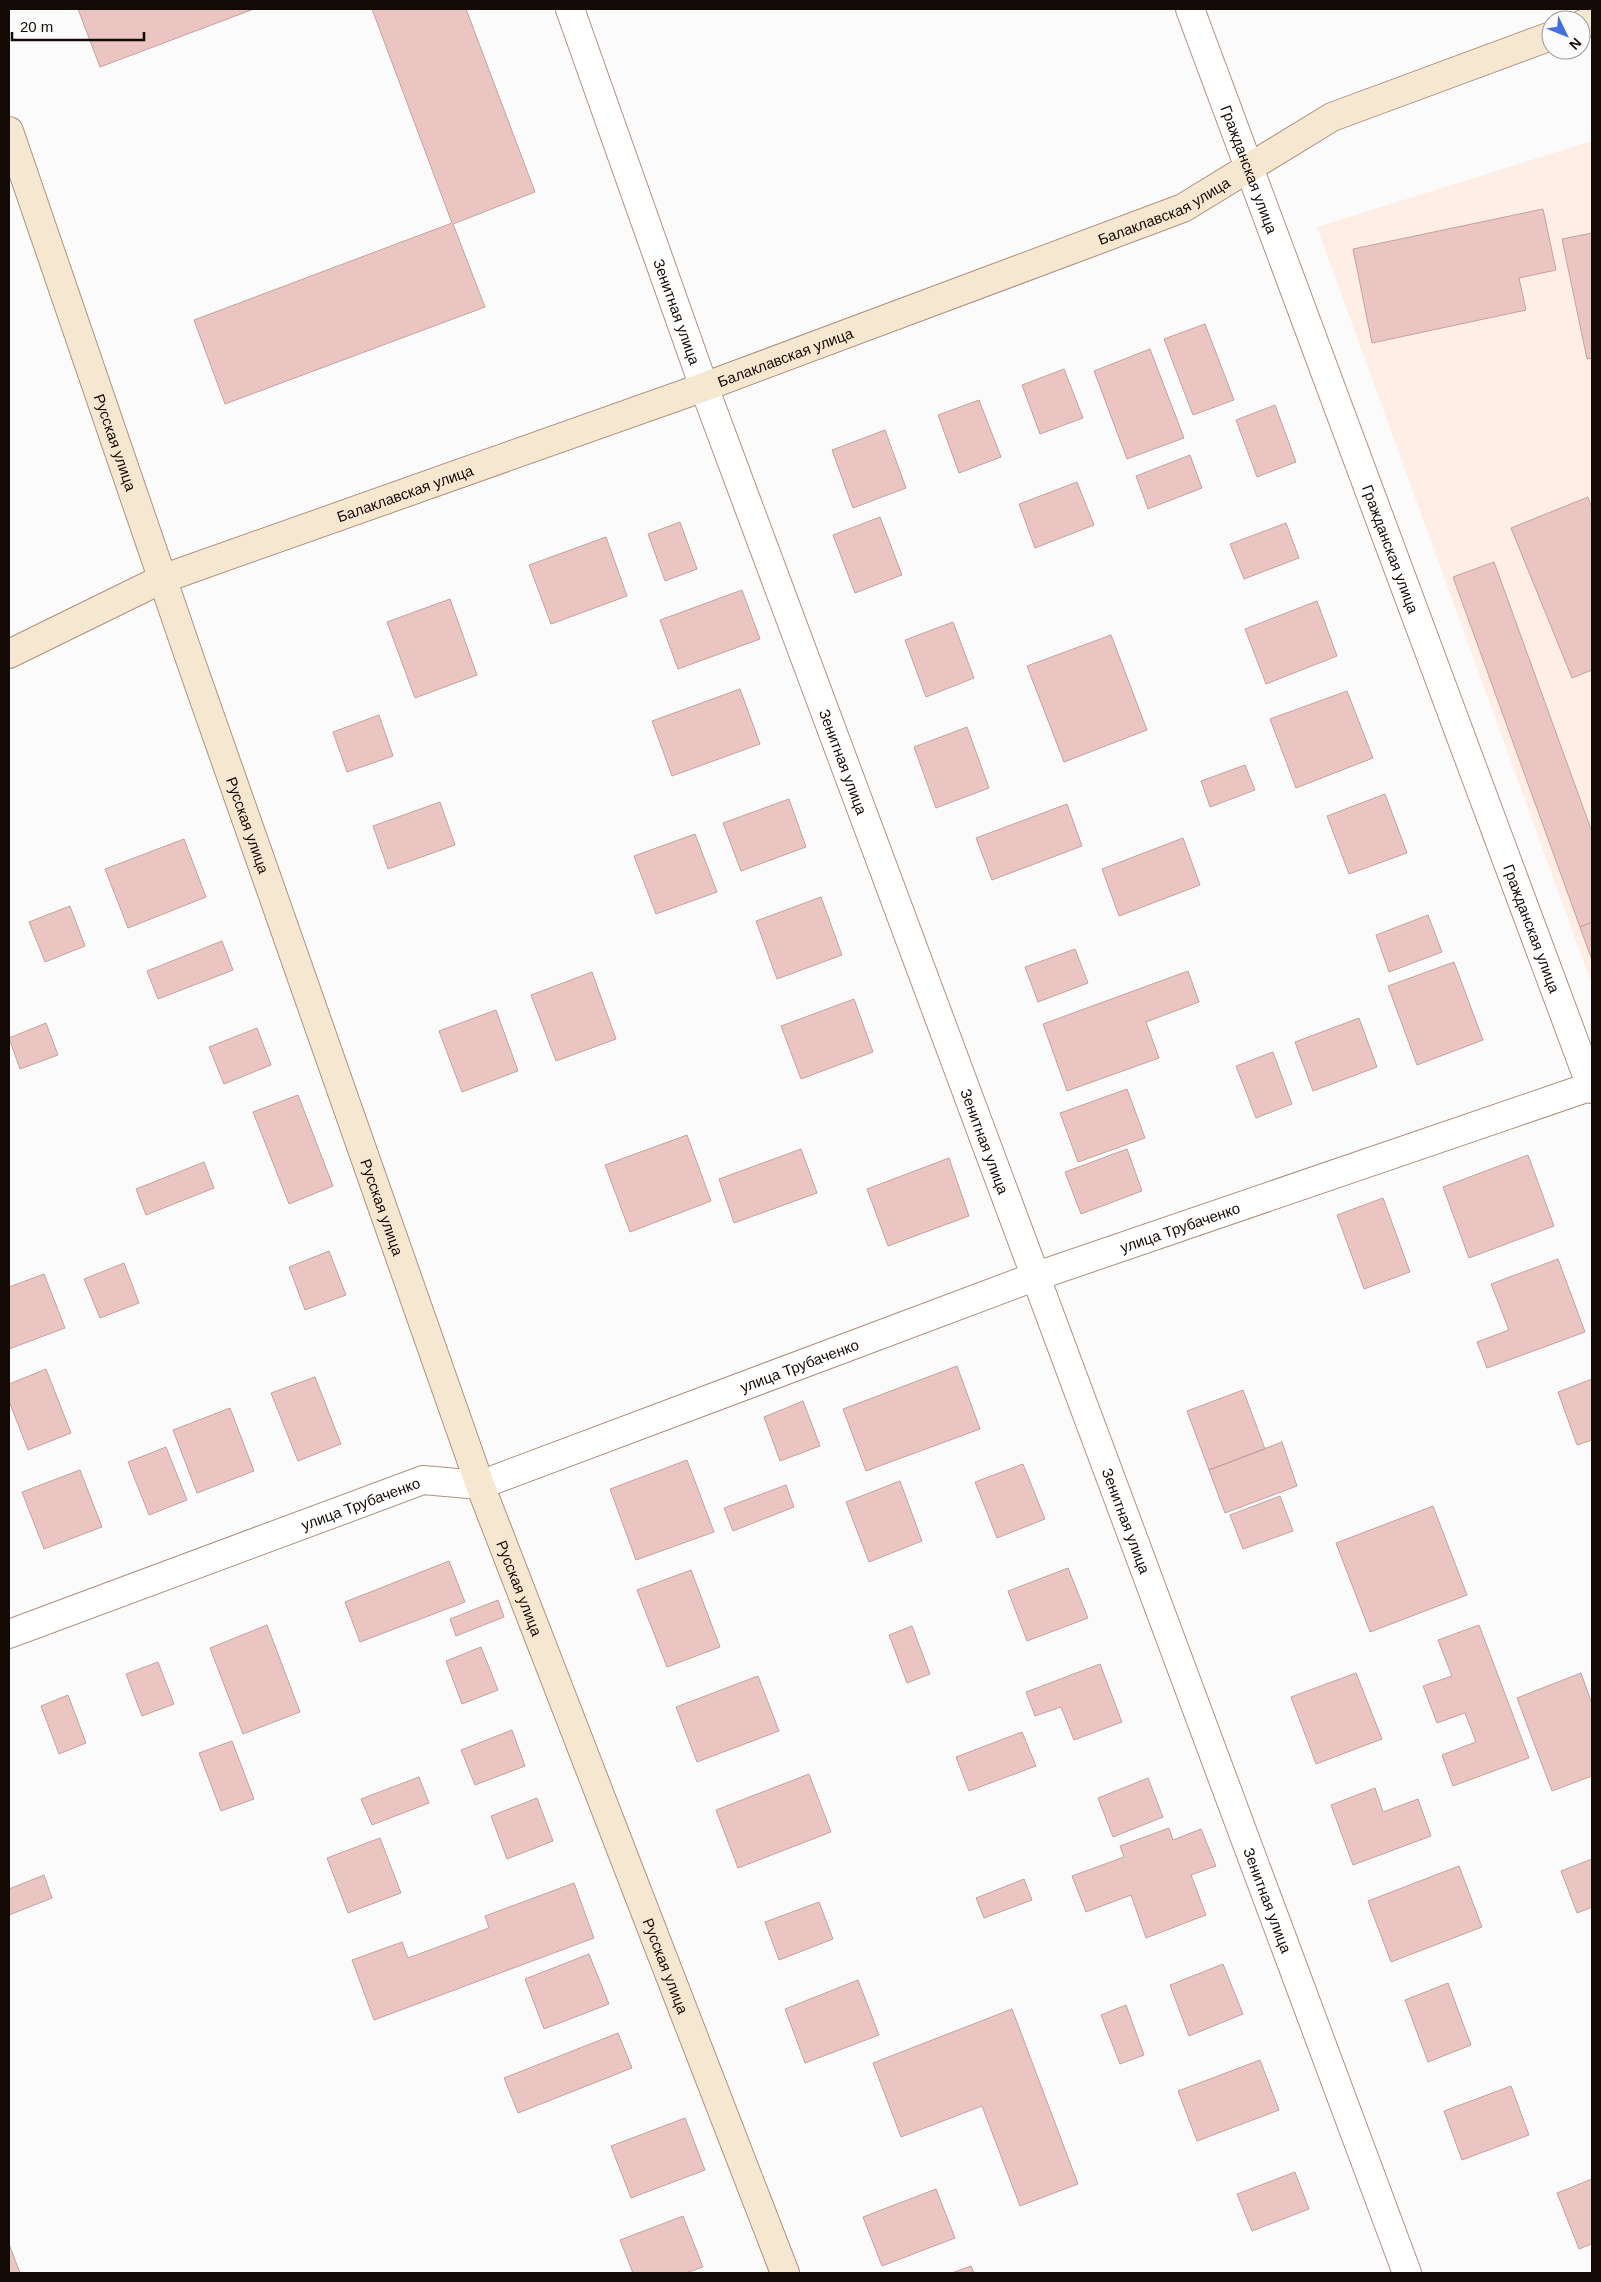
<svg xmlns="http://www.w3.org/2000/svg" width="1601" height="2282" font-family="Helvetica,sans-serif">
<rect width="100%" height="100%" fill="#fbfbfb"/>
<path fill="#feeee5" d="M1592,141v844l-275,-758z"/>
<path fill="#eac5c2" stroke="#c5a19f" d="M78,9h176l-154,58z
M372,9h94l69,183 -82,32 32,83 -260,97 -31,-84 258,-97z
M1543,209l13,61 -37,8 7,32 -154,33 -19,-94z
M1592,233v125l-5,1 -25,-120z
M1205,324l29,76 -41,15 -29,-76z
M1150,349l34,89 -57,21 -33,-88z
M1064,369l19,49 -43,16 -18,-49z
M979,400l22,57 -42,16 -21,-58z
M1275,405l21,57 -39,15 -21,-57z
M885,430l21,58 -53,20 -21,-58z
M1190,455l12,33 -54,21 -12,-33z
M1077,482l17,43 -59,23 -16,-44z
M1588,497l4,11v162l-20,8 -61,-150z
M880,517l22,58 -47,18 -22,-58z
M680,522l17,47 -32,12 -17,-47z
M1286,523l13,35 -55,21 -14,-35z
M606,537l21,59 -76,28 -22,-59z
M1494,562l98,270v90l-12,5 -127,-350z
M742,590l18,49 -82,30 -18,-49z
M450,599l27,76 -62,23 -28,-76z
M1317,601l20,55 -71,28 -21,-55z
M953,622l21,56 -48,19 -21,-57z
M1111,635l36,95 -83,32 -37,-96z
M740,689l20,55 -88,32 -20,-55z
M1347,691l26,67 -77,30 -26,-69z
M379,715l14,41 -46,16 -14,-40z
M967,727l22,61 -53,20 -22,-61z
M1245,765l10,25 -45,17 -9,-26z
M1385,794l22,59 -58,21 -22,-58z
M789,799l17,48 -65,24 -18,-48z
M440,802l15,43 -67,24 -15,-43z
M1067,804l15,42 -90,34 -16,-42z
M695,834l22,58 -61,22 -22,-58z
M1183,838l17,47 -81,31 -17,-47z
M184,839l22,58 -78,31 -23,-59z
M821,897l21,58 -65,24 -21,-58z
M70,906l15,40 -40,16 -16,-40z
M1428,915l14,37 -53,20 -13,-37z
M1592,922v38l-12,-33z
M222,941l11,29 -75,29 -11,-28z
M1075,949l13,34 -50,19 -13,-35z
M1454,962l29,78 -66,25 -29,-79z
M1188,971l11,31 -53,20 13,36 -92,33 -24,-67z
M592,972l24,67 -60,22 -25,-66z
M854,999l19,53 -72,27 -20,-53z
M496,1010l22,61 -56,21 -23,-61z
M1359,1018l18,49 -64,24 -18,-49z
M46,1023l12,32 -38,14 -11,-31z
M257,1028l14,37 -47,19 -15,-37z
M1273,1052l19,52 -36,14 -20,-52z
M1127,1089l18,49 -67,24 -18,-49z
M298,1095l35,91 -44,18 -36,-92z
M687,1135l24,66 -81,31 -25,-67z
M801,1149l16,44 -83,30 -15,-44z
M1127,1149l15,42 -61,23 -16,-42z
M1528,1155l26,71 -85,32 -26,-71z
M949,1158l20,58 -81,30 -21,-57z
M204,1162l10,26 -68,27 -10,-26z
M1383,1198l27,74 -46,17 -27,-74z
M329,1251l17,44 -41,15 -16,-43z
M1558,1259l27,73 -98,36 -10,-26 32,-12 -18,-46z
M124,1263l15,40 -39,15 -16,-39z
M44,1274l21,54 -56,21v-62z
M957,1366l23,63 -114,42 -23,-62z
M46,1369l25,64 -43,17 -19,-49v-17z
M315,1377l26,67 -43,17 -27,-68z
M1592,1379v61l-15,5 -19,-53z
M1243,1390l22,59 -56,21 -22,-59z
M803,1401l17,45 -40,15 -16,-44z
M230,1408l24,63 -57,22 -24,-63z
M1282,1442l15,44 -72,27 -16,-43z
M166,1447l21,53 -38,15 -21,-53z
M687,1460l27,72 -78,28 -26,-71z
M1023,1464l22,55 -48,19 -22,-56z
M80,1470l22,57 -58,22 -22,-57z
M900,1481l22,60 -53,21 -23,-60z
M786,1485l8,22 -61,24 -9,-23z
M1280,1496l13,35 -50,18 -13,-34z
M1433,1506l34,89 -97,37 -34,-89z
M449,1561l16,41 -105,40 -15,-40z
M1068,1568l20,50 -61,23 -19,-50z
M691,1570l29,77 -53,20 -30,-77z
M498,1600l6,17 -48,19 -6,-17z
M267,1625l33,87 -57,22 -33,-86z
M1479,1625l50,133 -76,28 -11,-31 34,-13 -11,-29 -28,10 -14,-37 29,-10 -14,-36z
M912,1626l18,48 -23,9 -18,-48z
M481,1647l17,43 -36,14 -16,-43z
M158,1662l16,42 -32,12 -16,-42z
M1100,1664l22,58 -48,18 -13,-33 -26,9 -9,-24z
M1356,1673l26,66 -66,25 -25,-67z
M1581,1673l11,31v72l-40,15 -35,-93z
M758,1676l21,55 -82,31 -21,-55z
M68,1695l18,48 -27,11 -18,-48z
M512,1730l13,36 -50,19 -14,-35z
M1022,1732l14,34 -67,25 -13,-34z
M232,1741l22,58 -33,12 -22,-58z
M809,1774l22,58 -93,36 -22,-58z
M419,1777l10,26 -57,22 -11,-26z
M1148,1778l15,39 -50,20 -15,-39z
M1375,1788l8,24 35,-13 13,37 -78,29 -22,-60z
M537,1798l16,43 -46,18 -16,-43z
M1169,1828l4,12 28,-11 15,37 -25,9 15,40 -60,23 -15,-43 -45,17 -14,-36 52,-19 -4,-11z
M380,1838l21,55 -53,20 -21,-55z
M1592,1859v48l-15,6 -16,-42z
M1459,1866l23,61 -91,35 -23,-61z
M44,1875l8,23 -43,17v-26z
M1024,1879l8,21 -48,18 -8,-20z
M574,1883l20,55 -220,82 -22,-60 50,-18 6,16 81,-30 -4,-12z
M819,1902l14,37 -54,21 -14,-38z
M589,1954l20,50 -65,25 -19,-50z
M1223,1964l20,50 -54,22 -19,-51z
M858,1980l21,55 -74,28 -20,-54z
M1448,1983l23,62 -43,17 -23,-62z
M1126,2005l18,50 -24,9 -19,-49z
M1012,2009l66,175 -58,22 -38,-100 -81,31 -28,-74z
M618,2033l14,35 -114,45 -14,-35z
M1260,2060l19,50 -82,31 -19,-50z
M1511,2086l18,49 -67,25 -18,-49z
M685,2118l20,52 -74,28 -20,-52z
M1295,2172l14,37 -57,22 -15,-37z
M1592,2179v65l-13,5 -22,-56z
M936,2189l19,49 -73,28 -19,-49z
M683,2216l20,51 -17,6h-53l-13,-33z
M9,2244l11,29h-11z
M971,2266l3,7h-22z"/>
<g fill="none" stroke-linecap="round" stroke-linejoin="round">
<g stroke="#af9181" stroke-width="30">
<g id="minor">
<path id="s1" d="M570,9l134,378 703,1886"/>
<path id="s2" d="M1190,9l402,1080"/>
<path id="s3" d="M9,1634l414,-154 57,5"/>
</g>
</g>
<g stroke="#af9181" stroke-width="30">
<g id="tertiary">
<path id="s4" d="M480,1485l554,-208 558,-191"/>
</g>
</g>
<g stroke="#af9181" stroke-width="30">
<g id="secondary">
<path d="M1581,25l11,-5"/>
<path id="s5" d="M9,131l183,534 288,820 305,788"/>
<path id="s6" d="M9,654l153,-75 542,-192 479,-179 149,-91 219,-81"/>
</g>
</g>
<use href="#minor" stroke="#fff" stroke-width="28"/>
<use href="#tertiary" stroke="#fff" stroke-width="28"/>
<use href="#secondary" stroke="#f5e7d0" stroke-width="28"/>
</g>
<g text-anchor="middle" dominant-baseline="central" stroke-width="4" stroke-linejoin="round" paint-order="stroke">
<g font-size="15" fill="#140a05" stroke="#fbfbfb">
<text stroke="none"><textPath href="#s2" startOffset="171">Гражданская улица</textPath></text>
<text stroke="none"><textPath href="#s6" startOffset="1238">Балаклавская улица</textPath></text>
<text stroke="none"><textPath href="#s1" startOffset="321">Зенитная улица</textPath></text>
<text stroke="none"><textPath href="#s6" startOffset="832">Балаклавская улица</textPath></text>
<text stroke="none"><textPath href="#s5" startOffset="329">Русская улица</textPath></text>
<text stroke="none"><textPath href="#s6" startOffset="428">Балаклавская улица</textPath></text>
<text stroke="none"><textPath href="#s2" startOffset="576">Гражданская улица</textPath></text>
<text stroke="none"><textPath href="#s1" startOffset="801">Зенитная улица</textPath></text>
<text stroke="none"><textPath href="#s5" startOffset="734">Русская улица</textPath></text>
<text stroke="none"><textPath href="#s2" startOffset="981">Гражданская улица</textPath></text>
<text stroke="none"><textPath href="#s1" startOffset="1206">Зенитная улица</textPath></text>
<text stroke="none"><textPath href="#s5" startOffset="1139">Русская улица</textPath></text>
<text stroke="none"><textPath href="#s4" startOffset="746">улица Трубаченко</textPath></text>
<text stroke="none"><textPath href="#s4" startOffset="341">улица Трубаченко</textPath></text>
<text stroke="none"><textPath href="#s3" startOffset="375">улица Трубаченко</textPath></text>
<text stroke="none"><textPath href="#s1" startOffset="1611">Зенитная улица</textPath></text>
<text stroke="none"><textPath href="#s5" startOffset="1544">Русская улица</textPath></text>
<text stroke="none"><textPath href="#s1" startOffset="2016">Зенитная улица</textPath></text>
<text stroke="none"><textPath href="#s5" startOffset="1949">Русская улица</textPath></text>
</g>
</g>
<rect width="1601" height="2282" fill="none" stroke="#140a05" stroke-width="20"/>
<g transform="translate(1566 35) rotate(133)"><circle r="24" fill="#fbfbfb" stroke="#9f9b99"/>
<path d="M0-4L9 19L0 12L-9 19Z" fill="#446ddf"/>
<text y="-8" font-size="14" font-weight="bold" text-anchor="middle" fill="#140a05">N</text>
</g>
<path d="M12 32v8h132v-8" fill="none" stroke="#140a05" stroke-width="2.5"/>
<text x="20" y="32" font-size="15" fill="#140a05" stroke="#fbfbfb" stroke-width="4" paint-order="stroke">20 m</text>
</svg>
